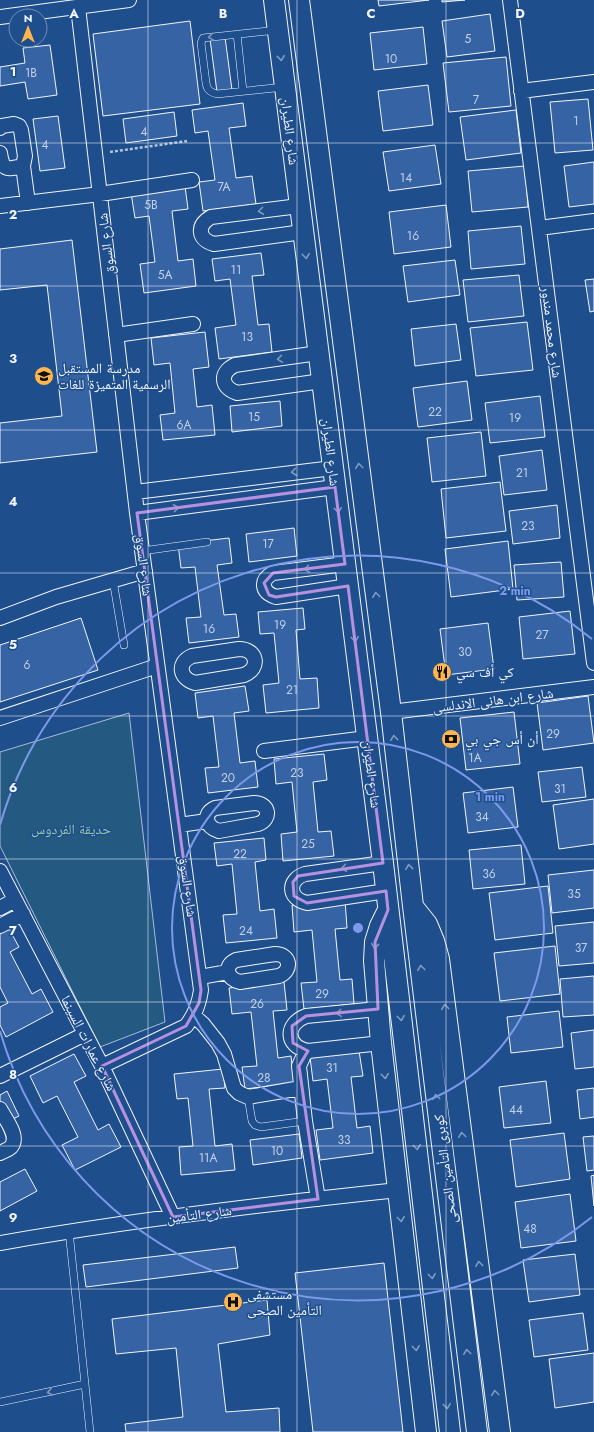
<svg xmlns="http://www.w3.org/2000/svg" width="594" height="1432" font-family="Jost,'Noto Naskh Arabic',sans-serif">
<rect width="100%" height="100%" fill="#1f4e8c"/>
<path fill="#245a82" stroke="#a8bbd7" d="M129,713l36,309 -65,25 -100,-201v-94z"/>
<path fill="#3563a3" stroke="#f2f6ff" d="M378,0h51l-50,6z
M442,0h23l-23,2z
M490,14l5,37 -48,6 -5,-36z
M190,21l10,83 -97,12 -10,-82z
M423,27l4,37 -53,6 -4,-37z
M225,37l7,53 -15,2 -7,-53z
M50,45l7,50 -29,4 -3,-17 -25,4v-19l25,-4 -2,-15z
M506,57l5,49 -62,6 -6,-49z
M428,85l5,40 -50,6 -5,-40z
M588,99l5,51 -38,3 -5,-51z
M243,103l3,23 -17,2 7,50 16,-2 4,28 -53,7 -4,-29 16,-2 -7,-49 -13,2 -3,-23z
M516,110l5,43 -55,7 -6,-43z
M174,112l3,24 -51,7 -3,-24z
M58,116l7,52 -25,3 -7,-52z
M435,145l6,39 -52,7 -6,-39z
M594,162v42l-25,3 -5,-41z
M525,166l3,41 -56,5 -4,-41z
M185,186l3,23 -16,2 6,50 15,-2 3,27 -52,7 -4,-29 15,-2 -6,-46 -14,2 -4,-25z
M446,205l5,42 -57,7 -5,-42z
M521,226l4,38 -54,5 -3,-38z
M72,240l25,212 -97,11v-40l62,-7 -15,-131 -47,5v-41z
M261,253l3,22 -12,1 6,49 11,-1 3,28 -53,7 -4,-31 21,-3 -6,-46 -15,2 -3,-22z
M455,260l5,35 -52,7 -5,-36z
M519,275l5,41 -56,6 -5,-42z
M594,279v32l-4,1 -5,-32z
M527,322l6,48 -57,6 -6,-48z
M456,324l5,36 -46,6 -4,-37z
M205,332l4,35 -16,2 4,38 15,-2 3,30 -52,5 -3,-25 15,-2 -5,-50 -16,2 -3,-27z
M467,381l5,39 -54,7 -5,-39z
M540,396l5,41 -55,6 -5,-40z
M280,401l2,25 -50,6 -2,-26z
M481,432l5,44 -54,6 -5,-44z
M542,450l5,40 -43,5 -5,-39z
M500,482l6,49 -60,7 -5,-49z
M557,505l3,33 -47,6 -4,-33z
M294,528l3,28 -48,6 -3,-28z
M229,538l3,25 -15,2 7,50 12,-1 3,23 -50,6 -3,-25 15,-1 -6,-50 -14,1 -3,-24z
M508,541l5,48 -62,8 -6,-48z
M561,562l3,35 -47,3 -3,-35z
M303,608l2,21 -9,1 4,49 17,-1 2,30 -53,5 -3,-28 16,-2 -5,-50 -14,1 -2,-22z
M570,611l5,43 -52,5 -4,-42z
M81,618l17,52 -98,32v-57z
M488,623l6,46 -48,6 -6,-46z
M245,686l4,25 -15,2 6,50 15,-2 3,26 -50,6 -3,-25 14,-1 -6,-51 -15,2 -3,-25z
M588,696l6,47 -51,7 -6,-47z
M514,712l6,52 -54,6 -6,-52z
M324,754l3,26 -14,2 5,50 13,-1 3,25 -51,5 -2,-27 16,-2 -5,-50 -16,2 -2,-25z
M582,767l4,30 -44,5 -4,-30z
M513,787l5,40 -50,6 -5,-40z
M594,799v45l-35,5 -6,-44z
M264,838l2,22 -11,2 5,49 14,-2 3,29 -51,5 -3,-28 14,-1 -5,-50 -15,2 -3,-23z
M521,845l4,39 -52,5 -4,-39z
M594,870v38l-42,5 -4,-38z
M548,886l5,47 -58,7 -6,-47z
M345,900l2,28 -12,1 5,51 12,-1 2,25 -50,5 -3,-26 16,-1 -5,-52 -18,2 -2,-27z
M594,922v41l-35,3 -4,-40z
M8,927l11,20 -9,5 22,42 9,-5 12,23 -47,25 -6,-12v-18l8,-4 -8,-16v-56z
M555,946l5,48 -60,7 -6,-48z
M594,976v39l-31,2 -3,-38z
M284,982l3,28 -14,1 5,47 13,-2 3,27 -49,6 -3,-22 15,-1 -6,-54 -19,2 -3,-26z
M559,1011l4,36 -52,6 -4,-36z
M594,1030v37l-19,2 -4,-36z
M359,1051l4,25 -12,1 6,51 13,-2 3,27 -53,7 -4,-30 17,-2 -6,-49 -14,2 -3,-24z
M74,1054l12,22 -12,6 24,48 11,-6 12,23 -46,23 -13,-25 16,-8 -21,-41 -14,7 -13,-27z
M223,1069l2,19 -16,1 6,57 17,-2 3,26 -54,5 -2,-28 14,-1 -5,-48 -11,1 -3,-25z
M546,1081l5,42 -47,5 -5,-41z
M594,1088v29l-14,2 -3,-29z
M7,1091l12,25 -19,9v-30z
M564,1133l6,46 -54,8 -6,-47z
M299,1134l3,24 -49,7 -3,-25z
M594,1136v34l-7,1 -4,-34z
M25,1169l12,22 -37,20v-29z
M594,1175v31l-3,-30z
M570,1194l6,47 -55,7 -6,-46z
M235,1247l3,21 -152,19 -3,-22z
M575,1254l5,41 -51,7 -6,-42z
M384,1263l19,169h-90l-18,-159z
M267,1300l3,35 -52,9 8,68 53,-4 1,24h-154l-1,-8 58,-7 -7,-69 -60,6 -4,-35z
M583,1313l5,37 -54,7 -5,-37z
M594,1353v49l-39,6 -6,-49z"/>
<g fill="none" stroke-linecap="round" stroke-linejoin="round">
<g stroke="#f2f6ff" stroke-width="8">
<path id="service" d="M277,30l-74,8 -2,5 5,40c1,7 4,9 11,11l67,-7
M237,34l6,57
M142,551l65,-9
M113,580l11,65
M248,1097l4,24 3,4 6,2 44,-6
M69,1231l21,201
M0,1402l85,-18"/>
</g>
<g stroke="#f2f6ff" stroke-width="16">
<path id="minor" d="M510,0l84,663
M78,7l59,506 64,477c-2,15 -6,25 -15,36l-84,40
M0,17l129,-17
M521,91l73,-9
M0,128l2,-2 12,-2 5,2 2,4 4,26 -2,10 5,37
M0,153c3,19 7,16 23,13
M0,206l100,-12 92,-14
M299,206l-88,11c-14,8 -14,22 3,27l89,-12
M539,228l55,-7
M116,335l77,-11
M318,353l-83,12c-16,8 -14,22 2,28l85,-12
M135,492l198,-24
M137,513l198,-26
M345,564l-72,9c-13,7 -12,19 3,24l72,-11
M0,618l56,-21 89,-26
M239,649c18,0 22,19 5,26l-49,8c-15,-4 -19,-20 -3,-27z
M391,712l203,-25
M0,718l157,-52
M264,751l103,-13
M254,803c15,0 18,16 4,21l-39,7c-13,-4 -17,-17 -4,-23z
M179,825l28,-4
M383,863l-78,11c-18,6 -17,25 2,29l79,-12
M0,871l102,195 71,151
M0,908l15,-8
M0,926l23,-12
M275,954c15,0 18,16 4,22l-39,6c-13,-3 -17,-16 -4,-22z
M200,977l28,-5
M378,1009l-72,7c-21,8 -21,30 2,35l73,-8
M194,1016l9,8 15,19 6,11 10,34 5,5 9,4 53,-9
M308,1051l-4,4 -5,11 6,55 13,78
M0,1076l85,-42
M0,1109c5,10 20,27 11,38 -3,3 -7,4 -11,6
M0,1243c132,-23 265,-39 398,-53"/>
</g>
<g stroke="#f2f6ff" stroke-width="22">
<path id="secondary" d="M274,0l109,863 67,569
M299,0l92,712 22,194 64,526
M415,909l12,15 7,17 5,18 61,473
M388,910l-8,16 -5,16 -1,19 7,82 45,389"/>
</g>
<path stroke="#b3c4dc" stroke-width="2.5" stroke-dasharray="3 2" stroke-linecap="butt" d="M110,152l77,-11"/>
<use href="#service" stroke="#1f4e8c" stroke-width="7"/>
<use href="#minor" stroke="#1f4e8c" stroke-width="14"/>
<use href="#secondary" stroke="#1f4e8c" stroke-width="20"/>
</g>
<defs><path id="oneway-chevron" d="M-2-3.5L2.5 0L-2 3.5" fill="none" stroke-width="1.6" stroke-linecap="round" stroke-linejoin="round"/></defs>
<g stroke="#7e9ac0">
<use href="#oneway-chevron" transform="translate(211 37) rotate(171)"/>
<use href="#oneway-chevron" transform="translate(281 58) rotate(84)"/>
<use href="#oneway-chevron" transform="translate(261 211) rotate(173)"/>
<use href="#oneway-chevron" transform="translate(306 256) rotate(83)"/>
<use href="#oneway-chevron" transform="translate(280 359) rotate(172)"/>
<use href="#oneway-chevron" transform="translate(359 466) rotate(-97)"/>
<use href="#oneway-chevron" transform="translate(294 472) rotate(173)"/>
<use href="#oneway-chevron" transform="translate(176 508) rotate(-7)"/>
<use href="#oneway-chevron" transform="translate(338 510) rotate(83)"/>
<use href="#oneway-chevron" transform="translate(307 569) rotate(172)"/>
<use href="#oneway-chevron" transform="translate(376 595) rotate(-97)"/>
<use href="#oneway-chevron" transform="translate(355 639) rotate(83)"/>
<use href="#oneway-chevron" transform="translate(394 738) rotate(-96)"/>
<use href="#oneway-chevron" transform="translate(409 867) rotate(-96)"/>
<use href="#oneway-chevron" transform="translate(344 868) rotate(172)"/>
<use href="#oneway-chevron" transform="translate(375 946) rotate(96)"/>
<use href="#oneway-chevron" transform="translate(421 968) rotate(-97)"/>
<use href="#oneway-chevron" transform="translate(445 1007) rotate(-97)"/>
<use href="#oneway-chevron" transform="translate(339 1013) rotate(175)"/>
<use href="#oneway-chevron" transform="translate(401 1018) rotate(83)"/>
<use href="#oneway-chevron" transform="translate(385 1076) rotate(84)"/>
<use href="#oneway-chevron" transform="translate(436 1097) rotate(-97)"/>
<use href="#oneway-chevron" transform="translate(462 1135) rotate(-97)"/>
<use href="#oneway-chevron" transform="translate(417 1147) rotate(83)"/>
<use href="#oneway-chevron" transform="translate(401 1219) rotate(83)"/>
<use href="#oneway-chevron" transform="translate(479 1264) rotate(-97)"/>
<use href="#oneway-chevron" transform="translate(432 1276) rotate(83)"/>
<use href="#oneway-chevron" transform="translate(416 1348) rotate(83)"/>
<use href="#oneway-chevron" transform="translate(467 1352) rotate(-97)"/>
<use href="#oneway-chevron" transform="translate(50 1392) rotate(167)"/>
<use href="#oneway-chevron" transform="translate(495 1393) rotate(-97)"/>
<use href="#oneway-chevron" transform="translate(447 1406) rotate(83)"/>
</g>
<path fill="none" stroke="#b691df" stroke-width="3" stroke-linejoin="round" d="M335,487l10,77 -72,9 -9,10 5,12 7,2 72,-11 35,277 -85,13 -5,6 1,14 13,7 79,-12 2,19 -13,32 3,67 -72,7 -14,10 1,17 15,8 -9,15 19,133 -145,18 -71,-151 84,-40 13,-23 2,-13 -64,-477z"/>
<path fill="none" stroke="#f2f6ff" stroke-width="1" stroke-opacity="0.55" d="M148,0v1432M297,0v1432M446,0v1432M0,143h594M0,286h594M0,430h594M0,573h594M0,716h594M0,859h594M0,1002h594M0,1146h594M0,1289h594"/>
<g fill="none" stroke="#7d9aea" stroke-width="2">
<circle cx="358" cy="928" r="186"/>
<path d="M592 1217A372 372 0 0 1 0 1031M0 825A372 372 0 0 1 592 639"/>
</g>
<defs>
<g id="school-disc" transform="scale(1)"><circle r="9.5" fill="#ffb74d" stroke="#1f4e8c"/><path d="M0-5L7-2L0 1L-7-2ZM-4 1L0 2.5L4 1V4Q0 6-4 4Z" fill="#111"/></g>
<g id="restaurant-disc" transform="scale(1)"><circle r="9.5" fill="#ffb74d" stroke="#1f4e8c"/><path d="M-5-6h1v4h1v-4h1v4h1v-4h1v5L-1.5 .5V6h-2V.5L-5-1ZM5-6V6H3V1.5H1.5Q1.5-4 5-6Z" fill="#111"/></g>
<g id="bank-disc" transform="scale(1)"><circle r="9.5" fill="#ffb74d" stroke="#1f4e8c"/><path d="M-6-4H6V4H-6ZM0-2.3a2.3 2.3 0 1 0 0 4.6a2.3 2.3 0 1 0 0-4.6Z" fill="#111"/></g>
<g id="hospital-disc" transform="scale(1)"><circle r="9.5" fill="#ffb74d" stroke="#1f4e8c"/><path d="M-5-5h3v3.5h4V-5h3V5h-3V1.5h-4V5h-3Z" fill="#111"/></g>
</defs>
<g fill-rule="evenodd">
<use href="#school-disc" x="44" y="376"/>
<use href="#restaurant-disc" x="442" y="672"/>
<use href="#bank-disc" x="451" y="739"/>
<use href="#hospital-disc" x="233" y="1302"/>
</g>
<g text-anchor="middle" dominant-baseline="central" stroke-width="3" stroke-linejoin="round" paint-order="stroke">
<g font-size="12" fill="#c3d1e8">
<text x="468" y="39">5</text>
<text x="391" y="59">10</text>
<text x="31" y="73">1B</text>
<text x="476" y="100">7</text>
<text x="576" y="121">1</text>
<text x="144" y="132">4</text>
<text x="45" y="145">4</text>
<text x="406" y="178">14</text>
<text x="224" y="187">7A</text>
<text x="151" y="205">5B</text>
<text x="413" y="236">16</text>
<text x="236" y="270">11</text>
<text x="165" y="275">5A</text>
<text x="247" y="337">13</text>
<text x="435" y="412">22</text>
<text x="254" y="417">15</text>
<text x="515" y="418">19</text>
<text x="184" y="425">6A</text>
<text x="522" y="473">21</text>
<text x="528" y="526">23</text>
<text x="268" y="544">17</text>
<text x="280" y="625">19</text>
<text x="209" y="629">16</text>
<text x="542" y="635">27</text>
<text x="465" y="652">30</text>
<text x="27" y="665">6</text>
<text x="292" y="690">21</text>
<text x="553" y="734">29</text>
<text x="475" y="758">1A</text>
<text x="297" y="773">23</text>
<text x="228" y="778">20</text>
<text x="560" y="789">31</text>
<text x="482" y="817">34</text>
<text x="308" y="844">25</text>
<text x="240" y="854">22</text>
<text x="489" y="874">36</text>
<text x="574" y="894">35</text>
<text x="246" y="931">24</text>
<text x="581" y="948">37</text>
<text x="322" y="994">29</text>
<text x="257" y="1004">26</text>
<text x="332" y="1068">31</text>
<text x="264" y="1078">28</text>
<text x="516" y="1110">44</text>
<text x="344" y="1140">33</text>
<text x="277" y="1151">10</text>
<text x="208" y="1158">11A</text>
<text x="530" y="1229">48</text>
</g>
<g font-size="14" fill="#f2f6ff" stroke="#1f4e8c">
<text transform="translate(290 131) rotate(83)">شارع الطيران</text>
<text transform="translate(106 244) rotate(-97)">شارع السوق</text>
<text transform="translate(552 332) rotate(83)">شارع محمد مندور</text>
<text transform="translate(331 452) rotate(83)">شارع الطيران</text>
<text transform="translate(144 565) rotate(83)">شارع السوق</text>
<text transform="translate(493 700) rotate(-7)">شارع ابن هانى الاندلسى</text>
<text transform="translate(372 774) rotate(83)">شارع الطيران</text>
<text transform="translate(188 886) rotate(82)">شارع السوق</text>
<text transform="translate(89 1043) rotate(63)">شارع عمارات السينما</text>
<text transform="translate(445 1169) rotate(-97)">كوبرى التأمين الصحى</text>
<text transform="translate(199 1214) rotate(-7)">شارع التأمين</text>
</g>
<g font-size="14" fill="#f2f6ff" stroke="#1f4e8c" text-anchor="start">
<text x="58" y="368">مدرسة المستقبل<tspan x="58" dy="16">الرسمية المتميزة للغات</tspan></text>
<text x="456" y="672">كي أف سي</text>
<text x="465" y="739">أن أس جي بي</text>
<text x="247" y="1294">مستشفى<tspan x="247" dy="16">التأمين الصحى</tspan></text>
</g>
<g font-size="14" fill="#97c8a6" stroke="#1f4e8c">
<text x="71" y="829">حديقة الفردوس</text>
</g>
</g>
<g font-size="13" text-anchor="middle" font-weight="bold" fill="#f2f6ff" stroke="#1f4e8c" stroke-width="3" stroke-linejoin="round" paint-order="stroke">
<text x="74" y="18">A</text>
<text x="223" y="18">B</text>
<text x="371" y="18">C</text>
<text x="520" y="18">D</text>
<text x="13" y="76">1</text>
<text x="13" y="219">2</text>
<text x="13" y="363">3</text>
<text x="13" y="506">4</text>
<text x="13" y="649">5</text>
<text x="13" y="792">6</text>
<text x="13" y="935">7</text>
<text x="13" y="1079">8</text>
<text x="13" y="1222">9</text>
</g>
<circle cx="358" cy="928" r="6" fill="#7d9aea" stroke="#1f4e8c" stroke-width="2"/>
<g font-size="12" text-anchor="middle" font-weight="bold" fill="#7d9aea" stroke="#1f4e8c" stroke-width="3" stroke-linejoin="round" paint-order="stroke">
<text x="515" y="595">2 min</text>
<text x="490" y="801">1 min</text>
</g>
<g transform="translate(28 28)"><circle r="19" fill="#1f4e8c" stroke="#7391ba"/>
<path d="M0-3L7 15L0 10L-7 15Z" fill="#ffb74d"/>
<text y="-6" font-size="11" font-weight="bold" text-anchor="middle" fill="#f2f6ff">N</text>
</g>
</svg>
